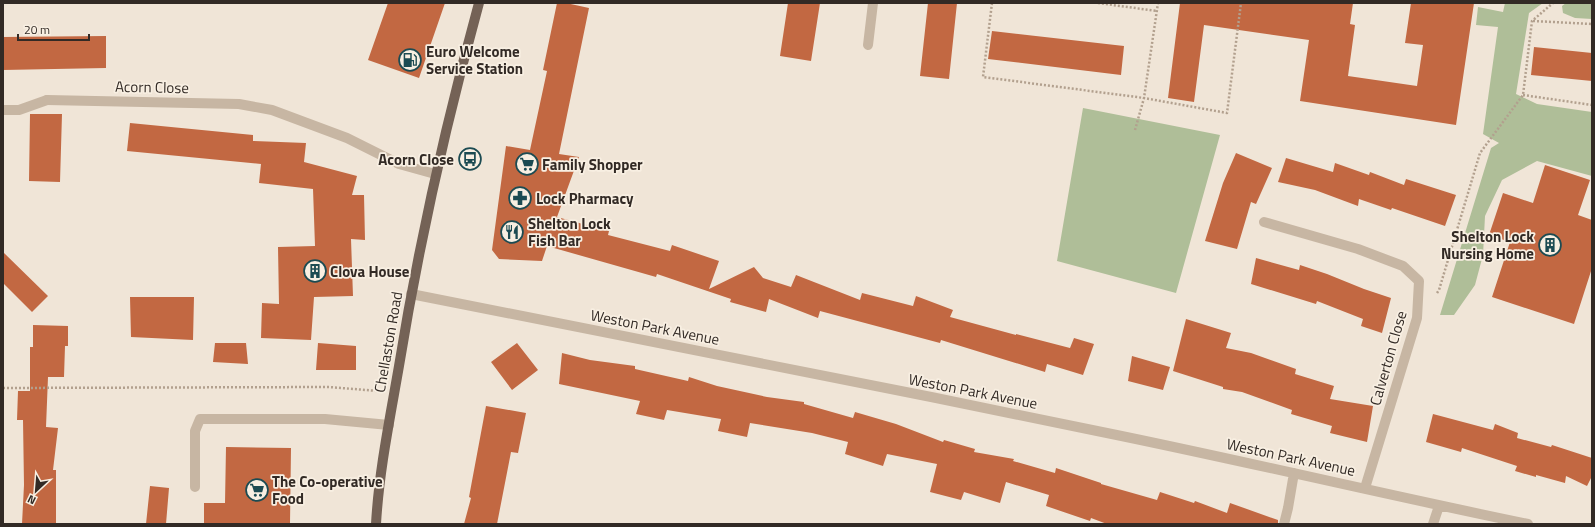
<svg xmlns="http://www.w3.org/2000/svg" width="1595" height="527" font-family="'Titillium Web',sans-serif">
<rect width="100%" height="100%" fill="#f0e5d7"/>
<path fill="#afbe98" d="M1505,3h38l-14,10 -13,81 21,10 55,8v64l-55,-15 -35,19 -17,36 -2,39 -8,30 -21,30h-14l51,-167 8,-5 -16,-9 15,-107 -22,-2 2,-18 25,5z
M1566,3h26v16l-17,-1 -12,-5 -1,-7z
M1083,108l137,27 -44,158 -119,-32z"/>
<path fill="#c26842" d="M388,3h57l-26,75 -51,-18z
M557,3h9l23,5 -30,146 20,3 -22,60 52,14 -1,4 62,16 2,-6 47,16 -10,28 45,-22 9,11 28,9 5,-12 64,25 2,-7 51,13 3,-10 37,14 -3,7 66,18v-1l54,14 4,-10 20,6 -11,31 -36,-11 -2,8 -104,-32 -1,3 -120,-32 -2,7 -49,-19 -3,13 -36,-10 1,-3 -74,-25 -1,3 -109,-31 -5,15 -43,-2 -7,-9 14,-104 24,4 17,-79 -4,-1z
M788,3h32l-9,58 -31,-5z
M928,3h29l-8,76 -29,-3z
M1180,3h173l-3,21 5,1 -7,51 69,10 6,-41 -18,-2 6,-40h63l-18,122 -156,-24 9,-61 -105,-15 -10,77 -26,-4z
M992,31l132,15 -3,29 -133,-16z
M106,36v32l-103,2v-33z
M1534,47l58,6v28l-61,-6z
M30,114h32l-2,68 -31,-1z
M130,123l123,12v6l53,2 -2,19 53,14 -5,19h12l1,45 -14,-1 2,57 -39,1 -3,43 -50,-2 1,-35 17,1 -1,-57 37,-1 -2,-57 -54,-6 2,-19 -134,-13z
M1236,153l36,15 -16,36 -5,-2 -14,47 -32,-8 18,-58z
M1286,158l47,14 2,-9 34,12 1,-3 34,13 2,-6 50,16 -11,31 -53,-18 -1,2 -32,-11 -1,7 -43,-16 -37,-8z
M1545,165l45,15 -12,35 14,5v48l-18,56 -82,-27 18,-55 -21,-7 14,-42 30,10z
M3,252l45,44 -16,16 -29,-29z
M1256,258l43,12 1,-5 27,9 37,15 27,9 -9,35 -21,-7 2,-7 -46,-18 -1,3 -65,-20z
M130,297h64l-1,43 -62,-3z
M1186,319l45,14 -5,15 25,5 45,16 -1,5 39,12 -4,13 43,7 -6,36 -37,-9 2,-7 -41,-12 1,-4 -50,-18 -19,-3v-2l-50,-16z
M33,325l35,1v20h-3l-1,31h-16l-2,50 12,1 -5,42h3v54h-34l2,-39 -1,-65h-6l1,-29h12v-44h3z
M215,343h31l2,21 -35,-2z
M318,343l38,3v24h-40z
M517,343l21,27 -26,20 -21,-28z
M562,353l28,7 45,6v3l53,12 1,-4 28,9 50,11 37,5v2l49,14 2,-6 41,12 47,18 1,-2 31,9 -1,3 40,7 -1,2 42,12 1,-5 45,15v1l56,16 3,-8 34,11 1,-2 32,12 3,-10 48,17v4h-171l-16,-6 -1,3 -44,-15 3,-11 -43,-13 -6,21 -36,-11 -3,8 -31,-8 7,-28 -50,-10 -4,12 -38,-12 3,-12 -36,-9 -62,-10 -3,14 -29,-6 3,-12 -54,-9 -3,10 -28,-6 4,-13 -81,-17z
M1132,356l38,11 -7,23 -35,-9z
M486,406l40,7 -8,40 -7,-1 -14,72h-33l7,-26 -2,-1z
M1433,414l60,16 2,-6 23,9 -1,5 34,9 1,-2 40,13v18l-5,10 -21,-10 -1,7 -29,-8v2l-21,-6 2,-5 -55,-18 -1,4 -35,-10z
M226,447l65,1 -1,76h-86v-21h21z
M150,486l19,2 -3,36h-20z"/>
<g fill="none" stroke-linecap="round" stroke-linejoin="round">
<path stroke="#b2a08e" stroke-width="2.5" stroke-dasharray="2 2" stroke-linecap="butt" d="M992,3l-9,74 161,21 83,15 14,-110
M1098,3l59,8
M1533,21l59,3
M1523,95l69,10
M1135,130l9,-32 14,-95
M1437,293l2,-3 41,-137 43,-58 9,-74 21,-18
M3,388l326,-1 49,4"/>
<path stroke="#c7b6a3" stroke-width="10" d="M868,45l5,-42
M3,110h16l28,-10
M195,487v-56l5,-12h125l64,6"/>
<path stroke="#c7b6a3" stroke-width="10" d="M47,100l192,4 33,6 75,28 52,26 36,10
M1264,222l94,27 45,17 16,15 -2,37 -52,170
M411,294c230,46 461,90 691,138 143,29 284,63 426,92
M1284,524l4,-16 6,-35
M1433,524l6,-18"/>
<path stroke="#746256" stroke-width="10" d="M376,524c3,-53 14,-106 23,-158 20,-123 47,-243 80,-363"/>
</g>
<defs>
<g id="fuel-ring" transform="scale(1.15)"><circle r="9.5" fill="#f8efe2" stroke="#1c4b52" stroke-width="1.5"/><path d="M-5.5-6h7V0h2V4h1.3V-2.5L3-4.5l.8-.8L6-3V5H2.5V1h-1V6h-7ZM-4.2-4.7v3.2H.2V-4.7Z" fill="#1c4b52"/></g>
<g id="bus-ring" transform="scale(1.15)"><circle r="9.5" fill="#f8efe2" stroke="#1c4b52" stroke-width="1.5"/><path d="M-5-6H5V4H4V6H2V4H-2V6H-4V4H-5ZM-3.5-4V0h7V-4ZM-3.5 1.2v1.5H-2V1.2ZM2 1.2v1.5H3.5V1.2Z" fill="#1c4b52"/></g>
<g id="supermarket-ring" transform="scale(1.15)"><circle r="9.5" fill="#f8efe2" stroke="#1c4b52" stroke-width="1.5"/><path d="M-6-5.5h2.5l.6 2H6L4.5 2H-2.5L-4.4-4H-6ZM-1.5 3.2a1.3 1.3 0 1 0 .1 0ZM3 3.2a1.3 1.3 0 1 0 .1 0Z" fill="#1c4b52"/></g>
<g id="pharmacy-ring" transform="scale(1.15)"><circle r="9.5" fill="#f8efe2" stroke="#1c4b52" stroke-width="1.5"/><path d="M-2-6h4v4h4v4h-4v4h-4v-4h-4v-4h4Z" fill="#1c4b52"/></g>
<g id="restaurant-ring" transform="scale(1.15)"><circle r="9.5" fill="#f8efe2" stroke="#1c4b52" stroke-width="1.5"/><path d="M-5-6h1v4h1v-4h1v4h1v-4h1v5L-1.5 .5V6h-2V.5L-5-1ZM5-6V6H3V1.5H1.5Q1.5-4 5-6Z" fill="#1c4b52"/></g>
<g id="building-ring" transform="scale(1.15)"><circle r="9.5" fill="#f8efe2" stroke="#1c4b52" stroke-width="1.5"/><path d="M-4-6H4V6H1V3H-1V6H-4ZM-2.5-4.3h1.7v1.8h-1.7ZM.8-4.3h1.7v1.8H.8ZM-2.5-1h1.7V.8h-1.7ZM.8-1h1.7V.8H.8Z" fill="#1c4b52"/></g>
</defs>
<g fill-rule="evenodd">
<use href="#fuel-ring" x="410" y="60"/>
<use href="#bus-ring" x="470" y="159"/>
<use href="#supermarket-ring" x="527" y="164"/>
<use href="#pharmacy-ring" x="520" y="198"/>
<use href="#restaurant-ring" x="512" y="232"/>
<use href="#building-ring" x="1550" y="245"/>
<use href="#building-ring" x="315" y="271"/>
<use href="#supermarket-ring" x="257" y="490"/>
</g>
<g text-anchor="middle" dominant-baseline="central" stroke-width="3.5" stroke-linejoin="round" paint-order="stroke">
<g font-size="15" font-weight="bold" fill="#322a25" stroke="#f8efe2" text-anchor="start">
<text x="426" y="51">Euro Welcome<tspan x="426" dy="17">Service Station</tspan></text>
<text x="454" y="159" text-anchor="end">Acorn Close</text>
<text x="542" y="164">Family Shopper</text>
<text x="536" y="198">Lock Pharmacy</text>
<text x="528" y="223">Shelton Lock<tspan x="528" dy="17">Fish Bar</tspan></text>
<text x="1534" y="236" text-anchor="end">Shelton Lock<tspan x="1534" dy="17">Nursing Home</tspan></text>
<text x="330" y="271">Clova House</text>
<text x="272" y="481">The Co-operative<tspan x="272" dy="17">Food</tspan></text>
</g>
<g font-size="15" fill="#322a25" stroke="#f8efe2">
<text transform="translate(152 87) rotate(1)">Acorn Close</text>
<text transform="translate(655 327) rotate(11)">Weston Park Avenue</text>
<text transform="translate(388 342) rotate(-80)">Chellaston Road</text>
<text transform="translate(1388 358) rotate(-74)">Calverton Close</text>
<text transform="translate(973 391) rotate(11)">Weston Park Avenue</text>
<text transform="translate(1291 457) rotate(12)">Weston Park Avenue</text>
</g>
</g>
<rect width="1595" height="527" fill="none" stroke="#322a25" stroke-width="8"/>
<g transform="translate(36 491) rotate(206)" stroke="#f8efe2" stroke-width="3" paint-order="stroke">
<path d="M0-3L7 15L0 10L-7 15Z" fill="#322a25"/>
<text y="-6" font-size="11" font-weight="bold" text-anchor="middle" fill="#322a25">N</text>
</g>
<path d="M18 34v6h71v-6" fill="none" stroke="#322a25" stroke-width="2"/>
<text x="24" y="34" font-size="12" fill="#322a25" stroke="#f8efe2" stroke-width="3" paint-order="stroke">20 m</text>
</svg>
